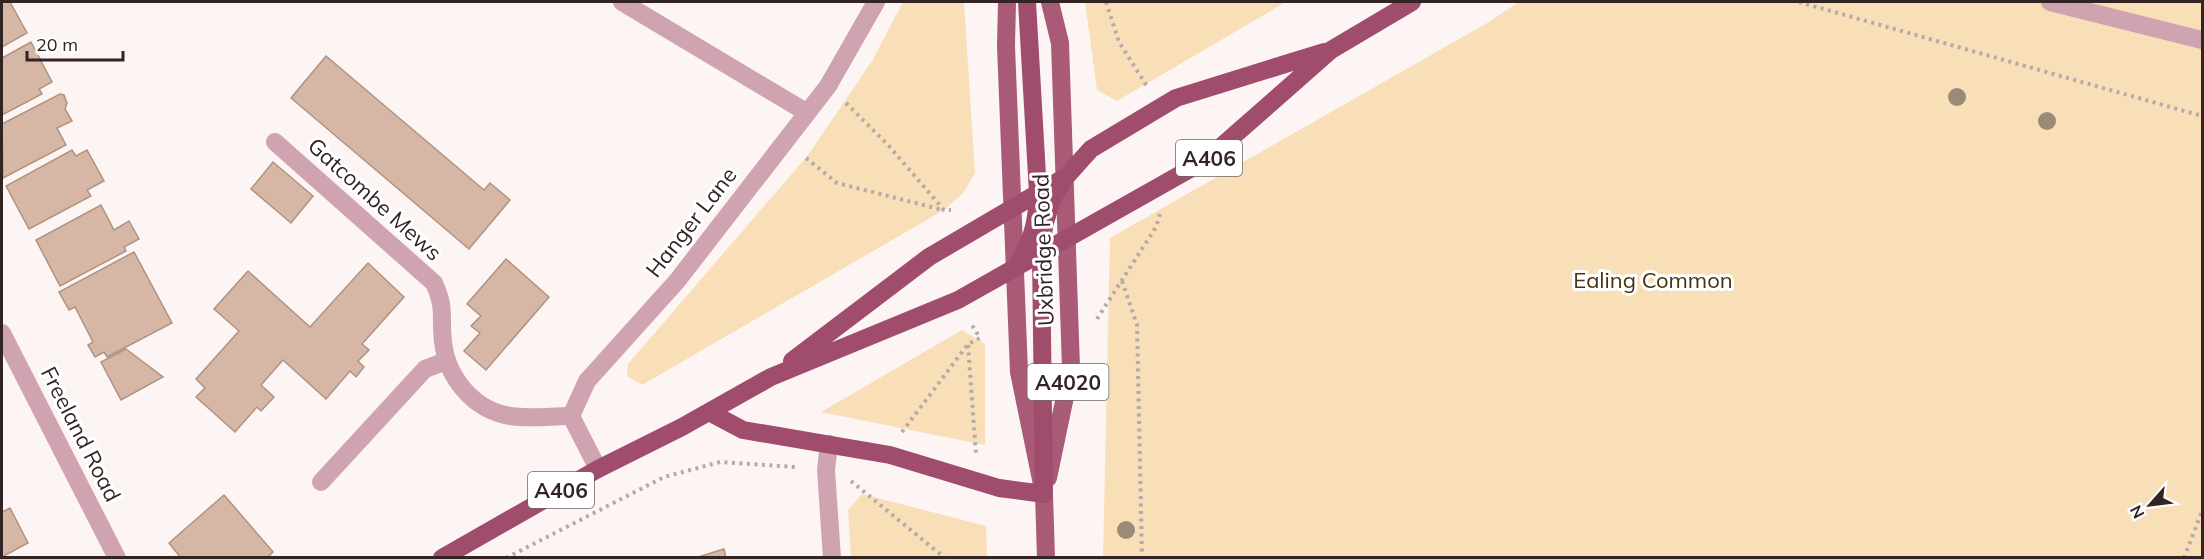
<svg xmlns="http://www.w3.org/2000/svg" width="2204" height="559" font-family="Mulish,sans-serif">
<rect width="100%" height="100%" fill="#fdf5f4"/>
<path fill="#f9dfb7" d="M903,2h61l11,171 -11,19 -20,18 -302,175 -15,-9 1,-12 180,-209 64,-94z
M1085,2h201l-169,99 -20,-11z
M1519,2h683v555l-1099,1 7,-320 377,-215z
M962,330l23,14v101l-164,-33z
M862,494l124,32 1,31h-136l-3,-47z"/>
<path fill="#d6b7a5" stroke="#b09281" stroke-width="1.5" d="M2,2h8l17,31 -25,14z
M31,42l21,40 -13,7 3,5 -40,21v-57z
M326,56l158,134 6,-7 20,17 -41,49 -178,-151z
M60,94l4,1 3,8 -2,6 7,12 -15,7 9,17 -63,33 -1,-54z
M72,150l4,6 11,-6 17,31 -17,9 4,6 -62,33 -23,-43z
M273,162l40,34 -22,27 -40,-34z
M101,205l13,25 15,-9 10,18 -15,8 2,4 -66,35 -24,-46z
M134,252l38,71 -65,34 -3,-5 -9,5 -7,-12 5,-3 -18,-35 -6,3 -10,-18z
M506,259l43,38 -63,73 -22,-19 16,-18 -9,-7 10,-10 -14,-12z
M368,263l36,34 -42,47 7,6 -11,11 6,6 -8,10 -6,-6 -24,28 -43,-39 -22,25 13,12 -13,14 -4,-4 -22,25 -39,-35 9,-9 -9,-9 43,-48 -25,-22 34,-38 62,56z
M126,349l37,28 -42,23 -20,-38z
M224,495l49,57 -6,6h-86l-12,-15z
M10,508l18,35 -26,14v-45z
M724,549l2,9h-31z"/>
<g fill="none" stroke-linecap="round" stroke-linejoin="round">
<path stroke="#b4aaa9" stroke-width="4" stroke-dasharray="3 4.5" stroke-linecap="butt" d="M1106,2l13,40 29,46
M1799,2l403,114
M846,103l43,43 55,64h7
M806,158l31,25 106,27
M1122,281l15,44 5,233
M1097,319l59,-92 4,-13
M968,345l8,109
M902,432l66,-88 12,-6 -10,-16
M851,481l94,77
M506,558l158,-81 56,-15 76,5
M2184,558l18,-47"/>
<path stroke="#d0a3b1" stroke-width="18" d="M2050,2l152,38
M275,142l159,141c12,26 6,34 9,59 4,35 30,68 67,74 19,3 41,0 61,0
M2,333l115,225
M829,444l-3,26 6,88
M321,482l104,-113 21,-8"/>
<path stroke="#d0a3b1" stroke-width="18" d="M622,2l184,110
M598,469l-27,-53 16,-35 90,-100 151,-195 48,-84"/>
<path stroke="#a85a76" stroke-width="18" d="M1007,2l-1,44 13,326 25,122 2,64
M1048,478l23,-110 -11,-325 -10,-41"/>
<path stroke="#a04c6c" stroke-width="18" d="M1016,267c16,-27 21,-42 22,-74l-11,-191
M792,361l137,-104 133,-78
M709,412l34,18 147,25 109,33 45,6 -3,-240 3,-28 8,-27 13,-21 26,-29 85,-51 148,-46
M442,558l156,-89 84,-42 89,-50 187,-77 248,-140 125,-110 81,-48"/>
</g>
<g fill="#998b78">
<circle cx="1957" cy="97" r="9"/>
<circle cx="2047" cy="121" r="9"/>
<circle cx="1126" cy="530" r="9"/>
</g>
<g text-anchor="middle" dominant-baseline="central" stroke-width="6" stroke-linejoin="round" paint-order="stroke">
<g fill="#fff" stroke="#706664" stroke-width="1.5">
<rect x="1176" y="140" width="66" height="36" rx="4.5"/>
<rect x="1027.5" y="364" width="81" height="36" rx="4.5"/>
<rect x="528" y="472" width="66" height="36" rx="4.5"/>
</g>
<g font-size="21" font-weight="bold" fill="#322422">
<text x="1209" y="158">A406</text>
<text x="1068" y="382">A4020</text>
<text x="561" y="490">A406</text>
</g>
<g font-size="22" fill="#322422" stroke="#fff">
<text transform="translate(375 199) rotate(42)">Gatcombe Mews</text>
<text transform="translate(691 222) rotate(-52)">Hanger Lane</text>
<text transform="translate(1043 250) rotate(-92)">Uxbridge Road</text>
<text transform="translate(81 434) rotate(63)">Freeland Road</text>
</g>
<g font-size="22" fill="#473412" stroke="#fff">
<text x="1653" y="280">Ealing Common</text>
</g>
</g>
<rect width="2204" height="559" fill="none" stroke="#322422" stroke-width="6"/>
<g transform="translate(2150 505) rotate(242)" stroke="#ffffff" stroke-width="4.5" paint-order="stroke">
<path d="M0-4.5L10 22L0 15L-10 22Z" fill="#322422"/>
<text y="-9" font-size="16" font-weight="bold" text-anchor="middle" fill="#322422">N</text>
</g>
<path d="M27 51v9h96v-9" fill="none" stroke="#322422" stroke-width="3"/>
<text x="36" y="51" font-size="18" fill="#322422" stroke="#ffffff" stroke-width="4.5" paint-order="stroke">20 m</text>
</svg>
